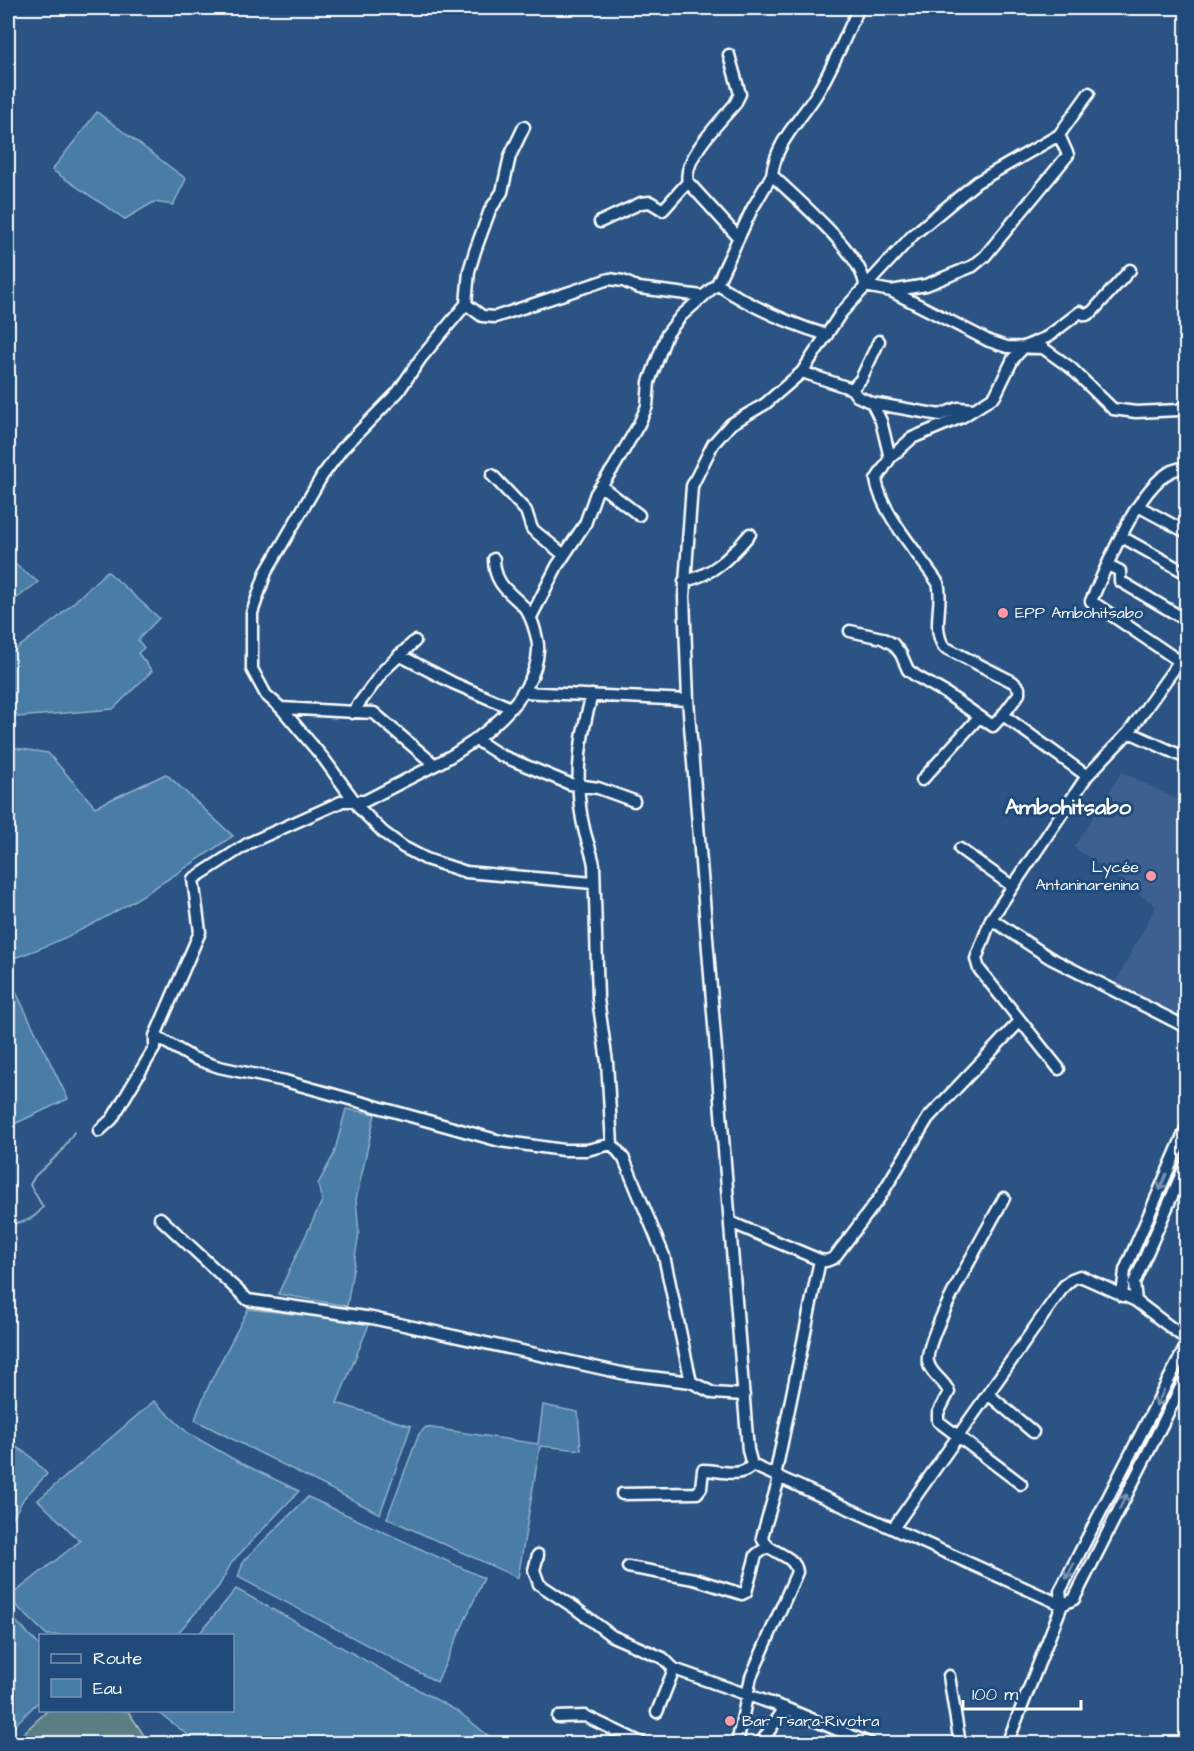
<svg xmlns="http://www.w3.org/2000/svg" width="1194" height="1751" font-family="'Architects Daughter',sans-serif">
<rect width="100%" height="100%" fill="#2b5383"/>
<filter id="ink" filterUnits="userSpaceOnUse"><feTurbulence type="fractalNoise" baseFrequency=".0167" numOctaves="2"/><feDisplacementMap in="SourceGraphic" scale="12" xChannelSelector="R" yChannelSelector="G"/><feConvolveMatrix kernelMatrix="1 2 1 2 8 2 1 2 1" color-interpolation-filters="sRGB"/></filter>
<g filter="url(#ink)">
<path fill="#3e6190" d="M1122,772l64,32v215l-71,-36 41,-77 -82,-59z"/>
<path fill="#5a7e83" stroke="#acbec1" stroke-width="1.5" d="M48,1710l80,1 21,32h-136z"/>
<path fill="#487da6" stroke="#91b1ca" stroke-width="1.5" d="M97,112l89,67 -13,26 -19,-3 -29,17 -73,-49z
M8,559l30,23 -30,23z
M107,571l52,47 -21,22 6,8 -6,5 14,18 -39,38 -95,8 -10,-16v-46l48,-36z
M8,747l40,6 47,54 71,-33 67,62c-71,48 -143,98 -225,124z
M16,992l52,107 -60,28v-132z
M346,1109l29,5 -19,86 3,33 -12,73 -69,-12 44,-93 -4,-17 16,-30z
M248,1309l122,13 -33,81 74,23 -31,88 -185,-94c13,-39 35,-74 53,-111z
M154,1401l34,32 47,27 64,31 -67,71 -13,24 -43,49h-129l-39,-37 72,-57 -42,-41z
M543,1405l35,7 3,38 -41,-4 -22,132 -131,-60 32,-84 7,-7 112,17z
M8,1442l21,13 18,19 -23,24 -16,28z
M308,1497l176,81 -47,104 -199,-105 6,-17z
M236,1589l223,123 38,31h-299l-41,-32 75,-1v-74l-34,-1z
M8,1613l32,33v54l-31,31z"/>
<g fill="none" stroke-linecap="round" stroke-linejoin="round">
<path stroke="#91b1ca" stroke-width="2" d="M8,1224c15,-2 25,-3 35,-17l-13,-22 5,-9 26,-24 13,-20"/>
<g stroke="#fff" stroke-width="15">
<path id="minor" d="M859,8c-14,28 -26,60 -43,87 -17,27 -40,46 -44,80 24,24 91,79 93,111
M729,55l11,39 -5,10c-15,18 -53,55 -47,78l50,55
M1089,93l-30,42 -82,47 -64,53 -72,78 -39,59 -37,32 -34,20 -18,20 -21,42 -8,111 4,103 60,750 4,15 310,140 12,-6 112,-222
M524,127l-14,29 -8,36 -12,18 -15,41 -6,20 -3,33 -45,54 -23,34 -56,57 -20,27 -56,96 -14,41v56l14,26 15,13 43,51 37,51 22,22 20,15 23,12 40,13 127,11
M600,222l41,-19 9,-1 13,8 25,-28
M717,284c34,23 71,39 110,51
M865,286l26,5 98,50 18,6 36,1 28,20 42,41 23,3 43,-2 7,-5
M891,291l35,-6 47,-19 12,-10 83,-101 -9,-20
M466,304l16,12 13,1 114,-38 14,2 16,7 63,8
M802,372l50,17 5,7 15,7 68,12 18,-7 16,1
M852,389l9,-10 18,-38
M872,403l9,18 9,37
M492,475l34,36 6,18 32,26
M601,486l38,29
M1138,506l48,26
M1122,537l64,36
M1108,565l12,6v10l66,39
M684,581c30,-6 47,-25 66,-47
M531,617l26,-51 28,-42 11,-31 18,-26 25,-43 8,-18 2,-24 18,-48 14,-18 36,-32 35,-75 20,-34
M850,631l32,7 11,6 8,10 7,16 8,6 28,16 49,34 10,-11
M1186,652l-57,80 -42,44 -96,143 59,39 136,69
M399,655l54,28 58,25
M1179,661l-88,-60c16,-34 54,-136 95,-133
M522,692l166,8
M592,695c-13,44 -19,92 -7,138 3,11 7,20 9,32l4,134 9,63 5,82
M281,708l93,5 61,52c40,-21 101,-65 103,-115 1,-7 -4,-24 -7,-31 -8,-23 -37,-26 -37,-60
M352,713l32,-43 31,-29
M1129,732l57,26
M475,739l25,16 70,29 28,4 36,13
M435,765l-70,36h-22l-94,42 -56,36 7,53 -45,104 38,22 26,9 66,14 215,60 63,9h24l25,-6 12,15 40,97 27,126
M1087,776l-84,-61 16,-21v-6l-6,-6 -69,-35c-13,-20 0,-44 -6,-64 -20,-30 -56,-69 -62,-103l14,-22 22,-20 50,-21 33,-21 18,-37 11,-12 23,-10 33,-25 6,3 6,-3 38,-42
M922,780l57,-63
M960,849l52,37
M991,919l-15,40 3,10 80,100
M99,1131l13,-12 43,-72v-11
M1004,1198c-14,27 -81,140 -76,164 3,13 16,18 21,30l-11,21v8l83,63
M160,1218l88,82 124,18 254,56 65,8 22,11 31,2
M730,1222l90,38 6,1 8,-3 46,-61 48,-79 92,-97
M1122,1296l3,-26 61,-141
M1136,1301l-2,-18 52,-119
M988,1394l45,38
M775,1476l45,-216
M622,1494l75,-1 4,-5 2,-18c16,0 38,9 49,-5
M894,1527l170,-241 8,-7 8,-3 56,25 50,38
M538,1555l-4,15 5,14 36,24 37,28 51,22 11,11 -17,43
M628,1567l66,12 48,15 4,-2 10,-37 12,-9
M674,1669l111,39 86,36
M949,1676l11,68
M558,1717l27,-1 59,28
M737,1744l14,-67 46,-105c-2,-19 -30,-18 -35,-35l17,-58
M760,1744l25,-36
M1007,1744l55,-139 -2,-14 126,-245"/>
</g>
<use href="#minor" stroke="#1f4a7a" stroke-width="10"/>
</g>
<defs><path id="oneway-shaft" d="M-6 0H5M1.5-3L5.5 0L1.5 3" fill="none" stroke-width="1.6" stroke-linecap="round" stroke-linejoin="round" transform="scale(1.5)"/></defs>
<g stroke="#7992af">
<use href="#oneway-shaft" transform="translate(1163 1182) rotate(113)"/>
<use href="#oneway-shaft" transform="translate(1160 1398) rotate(117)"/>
<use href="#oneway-shaft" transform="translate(1123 1502) rotate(-63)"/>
<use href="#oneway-shaft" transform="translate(1070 1571) rotate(117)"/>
</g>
</g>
<g fill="#ff9aa2" stroke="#1f4a7a" stroke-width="2">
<circle cx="1003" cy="613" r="6"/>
<circle cx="1151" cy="876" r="6"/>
<circle cx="730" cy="1721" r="6"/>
</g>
<g text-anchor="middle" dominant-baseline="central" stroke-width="6" stroke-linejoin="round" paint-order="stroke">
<g font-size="16" fill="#fff" stroke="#1f4a7a" text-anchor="start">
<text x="1015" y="613">EPP Ambohitsabo</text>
<text x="1139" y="867" text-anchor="end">Lycée<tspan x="1139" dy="18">Antaninarenina</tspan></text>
<text x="742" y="1721">Bar Tsara-Rivotra</text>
</g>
<g font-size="22" font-weight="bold" fill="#fff" stroke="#1f4a7a">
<text x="1068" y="807">Ambohitsabo</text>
</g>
</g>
<rect width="1194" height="1751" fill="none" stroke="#1f4a7a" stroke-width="30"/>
<rect x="15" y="15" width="1164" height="1721" fill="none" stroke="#fff" stroke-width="2" filter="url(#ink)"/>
<rect x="39" y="1634" width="195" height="78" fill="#1f4a7a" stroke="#7992af" stroke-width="1.5"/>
<rect x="51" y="1654" width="30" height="9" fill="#1f4a7a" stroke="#7992af" stroke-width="1.5"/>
<text x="93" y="1664" font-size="18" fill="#ffffff">Route</text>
<rect x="51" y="1679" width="30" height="18" fill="#487da6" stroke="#7992af" stroke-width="1.5"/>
<text x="93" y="1694" font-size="18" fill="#ffffff">Eau</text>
<path d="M963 1700v9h118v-9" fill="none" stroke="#ffffff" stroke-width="3"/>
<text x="972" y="1700" font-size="18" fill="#ffffff" stroke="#1f4a7a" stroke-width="4.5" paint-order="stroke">100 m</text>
</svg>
